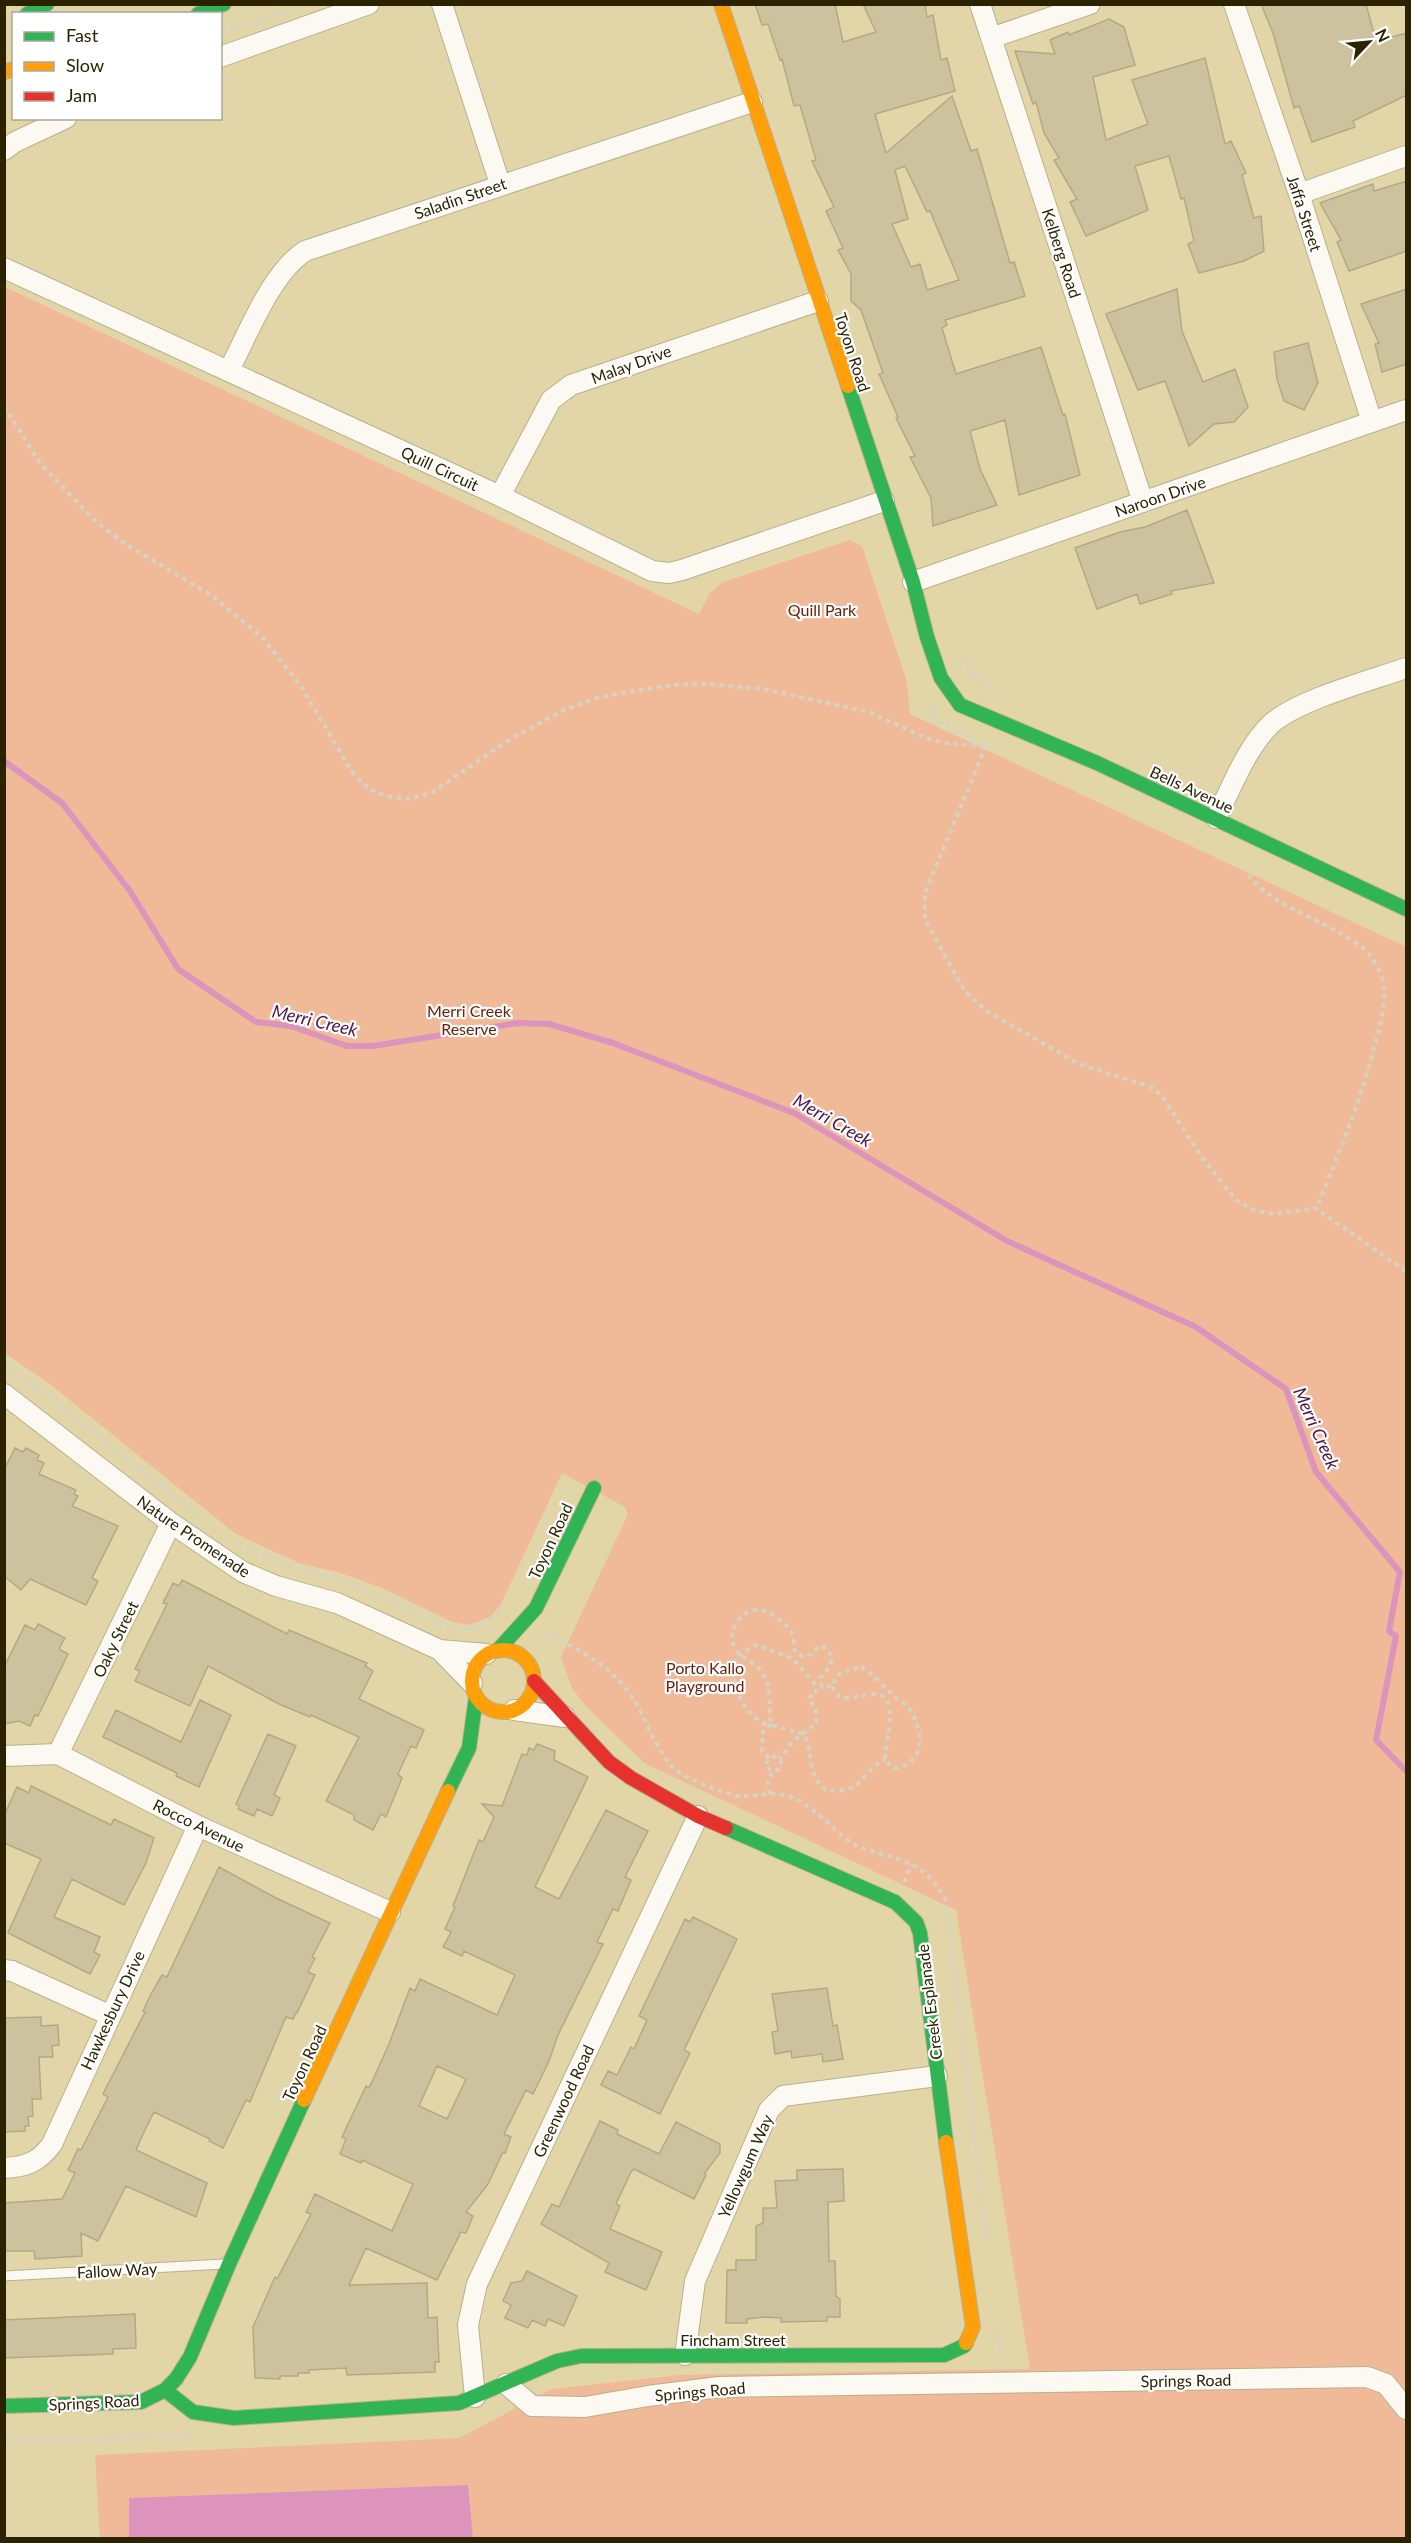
<svg xmlns="http://www.w3.org/2000/svg" width="1411" height="2543" font-family="Lato,sans-serif">
<rect width="100%" height="100%" fill="#e2d6a8"/>
<path fill="#f0b998" d="M5,287l694,327 11,-21 13,-11 127,-42 12,6 45,136 3,32 496,233v1591h-1306l-5,-83 364,-17 93,-49 129,-14 349,-6 -74,-459 -312,-147 -59,-58 -13,-17 -11,-31 67,-143 -3,-7 -63,-34 -61,131 -11,13 -21,8 -17,-3 -72,-35 -43,-15 -36,-8 -65,-30 -184,-148 -47,-33z"/>
<path fill="#dd94bc" d="M468,2485l5,53h-344v-40z"/>
<g fill="none" stroke-linecap="round" stroke-linejoin="round">
<path stroke="#dd94bc" stroke-width="6" d="M4,761l58,42 68,88 48,78 78,53 35,4 56,20h26l145,-23 31,1 64,19 181,70 213,128 189,86 90,62 30,83 84,100 -11,59 7,5 -20,104 30,31"/>
</g>
<path fill="#ccc39e" stroke="#b3a984" stroke-width="1.5" fill-rule="evenodd" d="M755,4h80l8,38 33,-10 -13,-28h62l2,13 6,-2 8,45 6,-2 8,33 -80,23 11,39 66,-57 19,55 6,-2 33,114 4,-1 11,34 -80,24 2,5 -5,3 14,46 85,-27 22,68 2,-1 15,61 -61,20 -14,-75 -35,11 10,38 17,36 -64,21 -2,-28 -21,-41 5,-1 -19,-38 2,-1 -19,-43 4,-1 -22,-63 -10,-9v-27l-13,-24 5,-2 -17,-37 8,-4 -22,-46 4,-1 -16,-55 -6,1 -12,-47 -2,1 -12,-36 -6,1zM905,166l22,46 3,-1 29,69 -32,10 -7,-26 -9,3 -19,-43 16,-5 -13,-49z
M1261,4h105l10,37 31,-8v62l-54,26 2,6 -43,15 -13,-36 -5,2 -21,-75z
M1109,19l15,8 11,38 -42,12 13,63 42,-16 -16,-44 73,-22 20,86 6,-3 15,32 -4,2 12,43 7,-2 3,35 -20,10 -45,12 -11,-29 6,-3 -10,-43 -3,1 -12,-43 -34,10 13,44 -62,26 -16,-34 7,-3 -23,-39 5,-2 -15,-25 -8,-31 -3,2 -18,-53 40,3 -5,-14 18,-8 1,3z
M1407,181v70l-58,20 -12,-29 4,-2 -21,-37 53,-19 1,7z
M1177,289l5,42 21,51 32,-13 13,38 -14,15 -20,2 -25,22 -24,-65 -27,9 -32,-76z
M1407,289v75l-25,8 -7,-28 4,-1 -18,-39z
M1308,343l10,40 -14,27 -20,-9 -7,-22 -3,-27z
M1187,510l27,73 -43,8 1,3 -32,10 -3,-10 -40,15 -22,-61 45,-16 25,-5z
M15,1448l8,4 3,-4 13,7 -2,5 7,3 -5,11 37,16 -2,4 4,2 -6,10 46,20 -26,52 6,3 -12,24 -56,-26 -9,11 -17,-14v-106z
M182,1580l105,54 2,-4 78,33 -2,3 8,5 -14,28 65,31 -8,18 -5,-2 -13,28 4,4 -16,39 -5,-3 -8,16 -19,-10v-5l-28,-14 33,-64 -48,-22 -1,2 -31,-13 -71,-38 -18,40 -55,-25 5,-10 -5,-2 32,-65 -4,-1 10,-20 6,3z
M38,1624l27,14 -6,11 9,5 -30,62 -3,-1 -5,11 -11,-5 -15,3v-57l21,-42 10,5z
M200,1700l31,15 -32,72 -23,-11 1,-3 -74,-36 13,-27 65,32z
M268,1734l28,12 -22,49 6,3 -8,18 -15,-7 -3,7 -16,-7 1,-3 -3,-2z
M537,1744l18,7 -1,9 34,17 -53,110 24,12 47,-89 42,21 -23,46 6,3 -13,31 -5,-2 -16,33 6,2 -45,91 -9,26 -16,33 -7,-4 -22,44 7,3 -6,16 -2,-1 -15,32 -22,28 7,4 -7,17 -5,-1 -24,48 -71,-32 -17,37 78,-2 1,35 9,-1 2,45h-4v10l-88,3 -1,-7 -37,2v3h-11v3h-18v3l-25,-1 -2,-51 22,-50 2,2 34,-65 -5,-2 9,-18 77,37 21,-47 -51,-24 -1,3 -21,-9 6,-15 -4,-2 24,-51 2,2 3,-4 18,-40 21,-56 5,3 5,-12 77,36 18,-40 -51,-24 -2,5 -19,-9 8,-15 -6,-3 10,-22 -2,-1 26,-66 4,2 11,-25 -12,-13 20,2 20,-52 5,1 2,-7 5,2zM437,2066l29,13 -19,40 -28,-13z
M31,1786l80,39 3,-6 40,19 -8,25 -22,42 -52,-26 -18,38 46,20 -6,15 6,3 -10,19 -82,-41 33,-74 -37,-16v-27l13,-29 12,6z
M219,1867l57,31 54,25 -18,34 3,1 -7,14 7,3 -18,38h-1l-3,6 -7,-2 -36,85 -4,-2 -23,48 -14,-7 1,-2 -56,-27 -10,20 -8,18 71,33 -11,34 -70,-31 -28,55 -17,-8 1,23 -47,3 -1,-8h-30v-48l58,-4 13,-26 -7,-3 10,-21 3,1 27,-53 -5,-3 42,-82 -2,-1 8,-17 11,-19 5,2z
M693,1917l44,22 -53,111 6,3 -30,61 -59,-29 7,-14 9,4 14,-28 3,2 13,-29 -8,-4 46,-97 5,3z
M827,1988l6,38 4,-1 6,34 -20,3 -1,-8 -30,4 -1,-7 -16,3 -3,-22 6,-1 -6,-37z
M41,2017v9l17,-1 1,20 -7,1 1,11h-14l2,42h-9l1,17 -5,1 1,9h-4v5l-21,1v-114z
M600,2121l18,9 -1,4 42,20 17,-32 44,22v9l-16,21 2,1 -12,24 -60,-30 -3,3 -15,32 4,2 -10,23 52,23 -16,38 -41,-18 4,-9 -68,-39 11,-20 7,3z
M843,2169l1,32 -16,1 1,59h6l1,35 4,3v18h-13v4l-46,1v-4l-17,-1 -17,2v4h-21l1,-53h9v-10h20v-34l7,-3v-15h14l-2,-27 22,-1v-10z
M527,2271l50,25 -13,30 -16,-7 -3,7 -13,-6 -4,8 -23,-10 6,-13 -8,-4 8,-18 11,-2z
M135,2314l1,34 -23,1v5l-109,4v-38z"/>
<g fill="none" stroke-linecap="round" stroke-linejoin="round">
<g stroke="#b9b08b" stroke-width="11">
<path id="lane" d="M4,2276l220,-12"/>
</g>
<g stroke="#b9b08b" stroke-width="22">
<path id="street" d="M442,4l58,180
M980,4l163,498
M1234,4l65,190 73,228
M991,38l99,-34
M220,57l149,-53
M4,150l11,-8 51,-24
M1299,194l107,-38
M4,268l496,228 152,75 17,2 13,-3 202,-69
M229,370c19,-36 42,-97 76,-119l447,-149
M500,496l51,-96 20,-15 247,-84
M913,582l493,-172
M1216,818c16,-31 30,-70 55,-94 26,-24 101,-44 135,-56
M4,1394l167,129 72,49 33,14 61,17 103,47 46,4
M440,1650l32,33
M514,1710l51,7
M58,1754l113,-231
M4,1756l54,-2 140,72 192,86
M4,1970l8,1 97,44
M4,2168c22,-1 35,-6 48,-24l146,-318
M685,2355l10,-74 74,-171 14,-14 154,-20
M506,2384l26,22 53,1 63,-11 71,-9 648,-10 19,7 20,25
M475,2397l-7,-72 9,-41 221,-468"/>
</g>
<g stroke="#b9b08b" stroke-width="16">
<path id="fast" d="M27,14l20,-10
M198,14l26,-10
M848,386l65,196 14,55 14,41 19,27 137,58 309,146
M498,1650l38,-42 58,-120
M448,1791l21,-43 7,-51
M726,1828l169,74 21,20 4,11 26,209
M165,2390l28,22 41,6 225,-15 98,-42 24,-5 363,-1 20,-9 2,-3
M4,2406l137,-4 24,-12 11,-11 14,-22 39,-93 75,-164"/>
</g>
<g stroke="#b9b08b" stroke-width="16">
<path id="slow" d="M721,4l127,382
M4,72l10,-3
M472 1681a31 31 0 1 1 62 0a31 31 0 1 1-62 0Z
M304,2100l144,-309
M946,2142l27,185 -7,16"/>
</g>
<g stroke="#b9b08b" stroke-width="16">
<path id="jam" d="M534,1681l75,81 22,16 67,38 28,12"/>
</g>
<path stroke="#d6d3c4" stroke-width="4" stroke-dasharray="4.5 4.5" stroke-linecap="butt" d="M221,33l72,-25
M4,406l36,57 52,55 30,24 89,53 51,42 39,49 51,86 17,17 16,7 24,3 22,-6 84,-57 49,-26 36,-13 71,-12 35,-1 57,5 106,23 57,26 19,5 54,5
M960,660l34,35
M932,707l2,13 15,7
M955,731l28,14
M986,746l-61,147v27l41,73 22,19 91,52 72,23 11,9 38,59 36,45 18,10 20,4 41,-6 91,63
M1248,875c30,36 82,45 118,76 8,7 17,25 18,36 2,23 -6,46 -12,68 -14,53 -35,103 -56,154
M4,1363l198,155
M238,1542l53,25 42,10 121,52c17,2 35,-3 44,-19l4,2
M544,1632c36,18 71,35 92,71 14,24 22,56 47,72 8,5 46,20 55,21 17,1 34,-5 50,0 29,10 41,33 66,48 10,6 23,8 34,12 27,7 43,18 57,42l42,344
M861,1667c14,7 23,21 35,31 5,4 10,6 14,12 14,20 15,56 -16,58l-9,-8c-1,-14 18,-69 -13,-66 -12,1 -21,6 -33,3l-8,-11 10,-14z
M831,1686l-9,1 -2,-9 11,-13v-10l-5,-7 -7,-2 -8,8 -8,3 -7,-4c-4,-7 0,-15 -5,-22 -7,-9 -22,-21 -34,-21 -16,0 -28,19 -24,33 3,16 24,18 31,32 8,13 4,35 7,50l33,9c11,20 0,33 20,55 39,8 35,-17 61,-29
M767 1764a7 7 0 1 1 14 0a7 7 0 1 1-14 0Z
M769,1758l-7,-7 1,-21 8,-5c-24,-3 -45,-43 -34,-65 4,-8 11,-11 19,-15l36,13 24,27v9l-7,3 9,19 -4,9 -23,18 -11,16
M770,1794l-2,-11 4,-12
M904,1882l7,-18
M997,2327l5,37
M4,2442l184,-7"/>
<use href="#lane" stroke="#fbf9f2" stroke-width="9"/>
<use href="#street" stroke="#fbf9f2" stroke-width="20"/>
<use href="#fast" stroke="#30b455" stroke-width="14"/>
<use href="#slow" stroke="#ff9f0a" stroke-width="14"/>
<use href="#jam" stroke="#e5322d" stroke-width="14"/>
</g>
<g text-anchor="middle" dominant-baseline="central" stroke-width="4.5" stroke-linejoin="round" paint-order="stroke">
<g font-size="16" fill="#2b2200" stroke="#fff">
<text transform="translate(460 198) rotate(-19)">Saladin Street</text>
<text transform="translate(1305 213) rotate(72)">Jaffa Street</text>
<text transform="translate(1062 253) rotate(72)">Kelberg Road</text>
<text transform="translate(853 352) rotate(72)">Toyon Road</text>
<text transform="translate(631 364) rotate(-20)">Malay Drive</text>
<text transform="translate(440 468) rotate(25)">Quill Circuit</text>
<text transform="translate(1160 496) rotate(-19)">Naroon Drive</text>
<text transform="translate(1192 789) rotate(25)">Bells Avenue</text>
<text transform="translate(194 1536) rotate(34)">Nature Promenade</text>
<text transform="translate(550 1541) rotate(-65)">Toyon Road</text>
<text transform="translate(115 1639) rotate(-64)">Oaky Street</text>
<text transform="translate(199 1825) rotate(26)">Rocco Avenue</text>
<text transform="translate(929 2002) rotate(-97)">Creek Esplanade</text>
<text transform="translate(112 2010) rotate(-65)">Hawkesbury Drive</text>
<text transform="translate(304 2063) rotate(-65)">Toyon Road</text>
<text transform="translate(563 2101) rotate(-65)">Greenwood Road</text>
<text transform="translate(745 2166) rotate(-66)">Yellowgum Way</text>
<text transform="translate(117 2270) rotate(-3)">Fallow Way</text>
<text x="733" y="2339">Fincham Street</text>
<text transform="translate(1186 2380) rotate(-1)">Springs Road</text>
<text transform="translate(700 2391) rotate(-5)">Springs Road</text>
<text transform="translate(94 2402) rotate(-3)">Springs Road</text>
</g>
<g font-size="16" fill="#6b200b" stroke="#fff">
<text x="822" y="609">Quill Park</text>
<text x="469" y="1010">Merri Creek<tspan x="469" dy="18">Reserve</tspan></text>
<text x="705" y="1667">Porto Kallo<tspan x="705" dy="18">Playground</tspan></text>
</g>
<g font-size="18" font-style="italic" fill="#521447" stroke="#fff">
<text transform="translate(315 1020) rotate(13)">Merri Creek</text>
<text transform="translate(833 1120) rotate(30)">Merri Creek</text>
<text transform="translate(1317 1428) rotate(66)">Merri Creek</text>
</g>
</g>
<rect width="1411" height="2543" fill="none" stroke="#2b2200" stroke-width="12"/>
<rect x="12" y="12" width="210" height="108" fill="#ffffff" stroke="#aaa799" stroke-width="1.5"/>
<rect x="24" y="32" width="30" height="9" fill="#30b455" stroke="#aaa799" stroke-width="1.5"/>
<text x="66" y="42" font-size="18" fill="#2b2200">Fast</text>
<rect x="24" y="62" width="30" height="9" fill="#ff9f0a" stroke="#aaa799" stroke-width="1.5"/>
<text x="66" y="72" font-size="18" fill="#2b2200">Slow</text>
<rect x="24" y="92" width="30" height="9" fill="#e5322d" stroke="#aaa799" stroke-width="1.5"/>
<text x="66" y="102" font-size="18" fill="#2b2200">Jam</text>
<g transform="translate(1369 42) rotate(64)" stroke="#ffffff" stroke-width="4.5" paint-order="stroke">
<path d="M0-4.5L10 22L0 15L-10 22Z" fill="#2b2200"/>
<text y="-9" font-size="16" font-weight="bold" text-anchor="middle" fill="#2b2200">N</text>
</g>
</svg>
